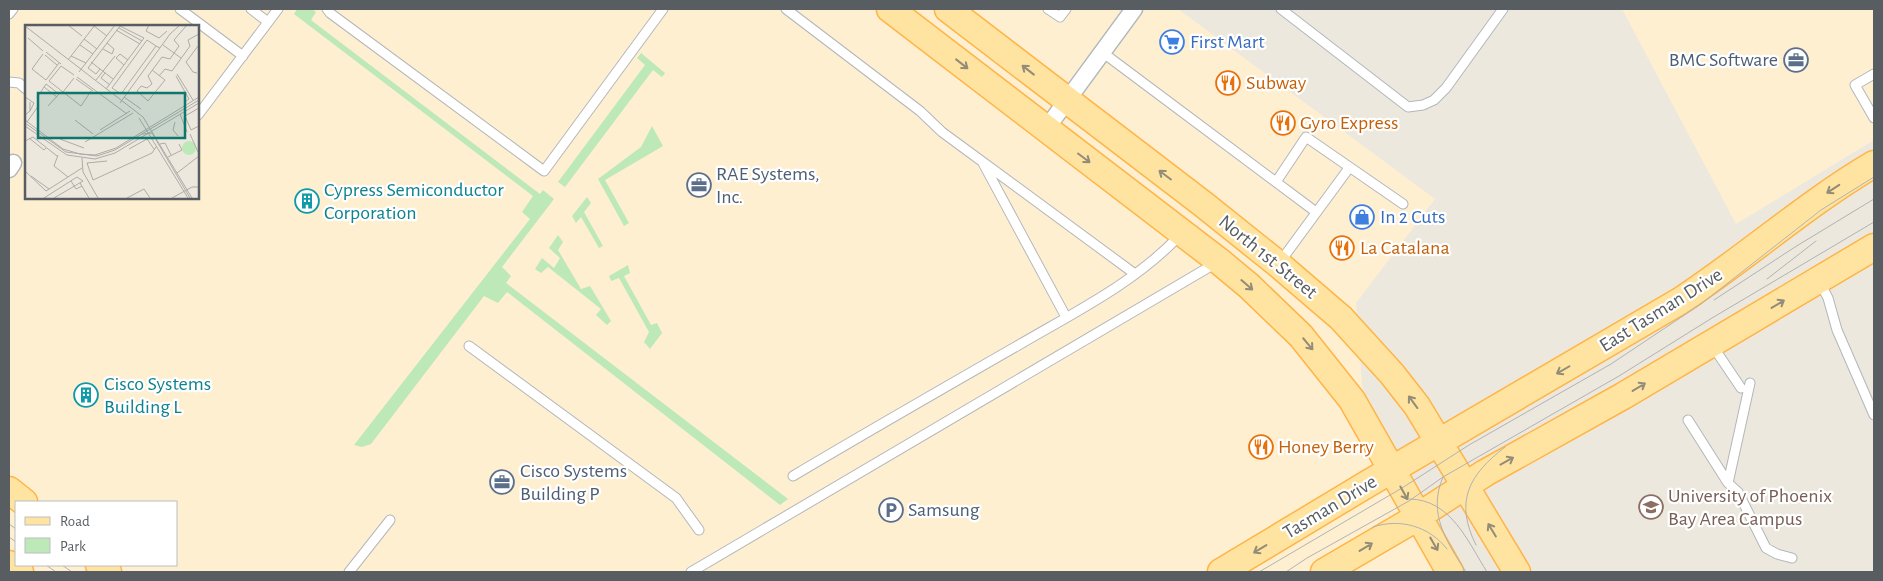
<svg xmlns="http://www.w3.org/2000/svg" width="1883" height="581" font-family="'Alegreya Sans',sans-serif">
<rect width="100%" height="100%" fill="#ede8de"/>
<path fill="#ffefd1" fill-rule="evenodd" d="M9,9h1169l257,190 -79,104 11,149 70,120h-1428zM26,26h172v172h-172zM16,502h160v63h-160z
M1622,9h252v131l-138,84z"/>
<path fill="#bde8b7" d="M297,9h15l4,3 -5,8 229,174 3,-4 11,9 -52,68 9,9 -5,7 282,216 -8,6 -273,-213 -9,11 -14,-7 -113,148 -9,3 -8,-2 176,-226 -8,-7 11,-16 -239,-182z
M641,53l24,20 -3,4 -9,-7 -88,117 -7,-5 87,-117 -8,-7z
M652,126l11,20 -58,34 24,43 -5,3 -26,-47 43,-32z
M587,197l4,6 -7,9 19,34 -4,2 -18,-31 -5,6 -4,-7z
M558,235l5,7 -5,8 23,39 9,-3 21,35 -4,4 -11,-10 5,-6 -53,-42 -7,6 -6,-4 7,-11 12,10 6,-10 -11,-10z
M628,265l2,8 -6,3 27,49 6,-2 5,10 -12,16 -6,-7 5,-10 -30,-54 -8,3 -2,-5z"/>
<g fill="none" stroke-linecap="round" stroke-linejoin="round">
<g stroke="#b2b7bb" stroke-width="11">
<path id="lane" d="M180,9l63,47
M251,9l17,13
M327,9l3,4 214,158 119,-162
M786,9l134,102 22,21 193,142
M1048,9l12,8 6,-8
M1281,9l127,98 15,-2 11,-5 12,-12 57,-79
M9,14l4,-5
M1102,52l214,160
M1874,74l-19,11 19,33
M9,82l10,1 7,6
M198,115l80,-106
M983,163l83,154
M1276,182l30,-45 97,67
M1280,262l69,-94
M1819,281l9,17 9,32 37,85
M1712,345l29,43
M469,346l207,152 23,32
M1750,383l-22,100 10,9 28,56 11,6 15,4
M1688,420l40,63
M793,476c74,-44 149,-87 224,-130 56,-33 118,-63 163,-111
M349,572l41,-52
M691,572l525,-309"/>
</g>
<g stroke="#b2b7bb" stroke-width="19">
<path id="street" d="M1046,129l88,-120
M9,169l4,-6"/>
</g>
<g stroke="#ffb445" stroke-width="29">
<path id="primary" d="M890,9l329,252 30,25 52,50 51,64 98,172
M948,9l255,195 75,60 63,54 51,56 25,32 100,166
M9,490l15,12
M9,564l11,8
M99,565l9,7
M1221,572l148,-89 311,-182c67,-44 126,-97 194,-137
M1324,572l82,-48 79,-51 138,-77 251,-149"/>
</g>
<use href="#lane" stroke="#fff" stroke-width="9"/>
<use href="#street" stroke="#fff" stroke-width="16"/>
<use href="#primary" stroke="#ffe4a1" stroke-width="26"/>
<path stroke="#b1b2b3" stroke-width="1" d="M1767,279l49,-38
M1714,300l81,-53 79,-48
M1443,477c-16,37 4,65 23,95
M1409,499c42,0 59,43 78,73
M9,524l7,5
M1373,527c27,-9 56,-1 74,22
M9,537l7,5
M1476,545c-22,-44 -7,-70 29,-98
M46,565l10,7
M62,565l10,7
M1259,572l143,-84 67,-43 142,-81 90,-60 120,-94 53,-33
M1286,572l21,-14 102,-57 34,-24 176,-101 93,-58 162,-96"/>
</g>
<defs><path id="oneway-shaft" d="M-6 0H5M1.5-3L5.5 0L1.5 3" fill="none" stroke-width="1.6" stroke-linecap="round" stroke-linejoin="round" transform="scale(1.25)"/></defs>
<g stroke="#928c78">
<use href="#oneway-shaft" transform="translate(962 64) rotate(38)"/>
<use href="#oneway-shaft" transform="translate(1028 70) rotate(-142)"/>
<use href="#oneway-shaft" transform="translate(1084 158) rotate(37)"/>
<use href="#oneway-shaft" transform="translate(1165 175) rotate(-143)"/>
<use href="#oneway-shaft" transform="translate(1833 189) rotate(147)"/>
<use href="#oneway-shaft" transform="translate(1247 285) rotate(41)"/>
<use href="#oneway-shaft" transform="translate(1778 304) rotate(-31)"/>
<use href="#oneway-shaft" transform="translate(1308 344) rotate(50)"/>
<use href="#oneway-shaft" transform="translate(1563 370) rotate(150)"/>
<use href="#oneway-shaft" transform="translate(1639 387) rotate(-31)"/>
<use href="#oneway-shaft" transform="translate(1413 402) rotate(-126)"/>
<use href="#oneway-shaft" transform="translate(1507 461) rotate(-29)"/>
<use href="#oneway-shaft" transform="translate(1404 493) rotate(61)"/>
<use href="#oneway-shaft" transform="translate(1492 530) rotate(-121)"/>
<use href="#oneway-shaft" transform="translate(1434 544) rotate(60)"/>
<use href="#oneway-shaft" transform="translate(1366 547) rotate(-31)"/>
<use href="#oneway-shaft" transform="translate(1260 549) rotate(149)"/>
</g>
<defs>
<g id="supermarket-ring" transform="scale(1.25)"><circle r="9.5" fill="#fff" stroke="#3f7fe0" stroke-width="1.5"/><path d="M-6-5.5h2.5l.6 2H6L4.5 2H-2.5L-4.4-4H-6ZM-1.5 3.2a1.3 1.3 0 1 0 .1 0ZM3 3.2a1.3 1.3 0 1 0 .1 0Z" fill="#3f7fe0"/></g>
<g id="office-ring" transform="scale(1.25)"><circle r="9.5" fill="#fff" stroke="#5c6f8a" stroke-width="1.5"/><path d="M-6-3h4V-5.5h4V-3h4V5H-6ZM-1-4.5V-3h2v-1.5ZM-6 0V1H6V0Z" fill="#5c6f8a"/></g>
<g id="restaurant-ring" transform="scale(1.25)"><circle r="9.5" fill="#fff" stroke="#e8710a" stroke-width="1.5"/><path d="M-5-6h1v4h1v-4h1v4h1v-4h1v5L-1.5 .5V6h-2V.5L-5-1ZM5-6V6H3V1.5H1.5Q1.5-4 5-6Z" fill="#e8710a"/></g>
<g id="building-ring" transform="scale(1.25)"><circle r="9.5" fill="#fff" stroke="#0f9aa8" stroke-width="1.5"/><path d="M-4-6H4V6H1V3H-1V6H-4ZM-2.5-4.3h1.7v1.8h-1.7ZM.8-4.3h1.7v1.8H.8ZM-2.5-1h1.7V.8h-1.7ZM.8-1h1.7V.8H.8Z" fill="#0f9aa8"/></g>
<g id="shop-ring" transform="scale(1.25)"><circle r="9.5" fill="#fff" stroke="#3f7fe0" stroke-width="1.5"/><path d="M-5-2.5h2.3a2.7 3.5 0 0 1 5.4 0H5L5.5 6h-11ZM-1.5-2.5h3a1.5 2.3 0 0 0-3 0Z" fill="#3f7fe0"/></g>
<g id="university-ring" transform="scale(1.25)"><circle r="9.5" fill="#fff" stroke="#8d6e63" stroke-width="1.5"/><path d="M0-5L7-2L0 1L-7-2ZM-4 1L0 2.5L4 1V4Q0 6-4 4Z" fill="#8d6e63"/></g>
<g id="parking-ring" transform="scale(1.25)"><circle r="9.5" fill="#fff" stroke="#5c6f8a" stroke-width="1.5"/><path d="M-3.5-5.5H1a3.5 3.5 0 0 1 0 7H-1V5.5H-3.5ZM-1-3.4V-.6H.8a1.4 1.4 0 0 0 0-2.8Z" fill="#5c6f8a"/></g>
</defs>
<g fill-rule="evenodd">
<use href="#supermarket-ring" x="1172" y="42"/>
<use href="#office-ring" x="1796" y="60"/>
<use href="#restaurant-ring" x="1228" y="83"/>
<use href="#restaurant-ring" x="1283" y="123"/>
<use href="#office-ring" x="699" y="185"/>
<use href="#building-ring" x="307" y="201"/>
<use href="#shop-ring" x="1362" y="217"/>
<use href="#restaurant-ring" x="1342" y="248"/>
<use href="#building-ring" x="86" y="395"/>
<use href="#restaurant-ring" x="1261" y="447"/>
<use href="#office-ring" x="502" y="482"/>
<use href="#university-ring" x="1651" y="507"/>
<use href="#parking-ring" x="891" y="510"/>
</g>
<g text-anchor="middle" dominant-baseline="central" stroke-width="4.5" stroke-linejoin="round" paint-order="stroke">
<g font-size="20" fill="#366cbe" stroke="#fff" text-anchor="start">
<text x="1190" y="42">First Mart</text>
<text x="1380" y="217">In 2 Cuts</text>
</g>
<g font-size="20" fill="#4e5e75" stroke="#fff" text-anchor="start">
<text x="1778" y="60" text-anchor="end">BMC Software</text>
<text x="716" y="174">RAE Systems,<tspan x="716" dy="23">Inc.</tspan></text>
<text x="520" y="471">Cisco Systems<tspan x="520" dy="23">Building P</tspan></text>
<text x="908" y="510">Samsung</text>
</g>
<g font-size="20" fill="#c56008" stroke="#fff" text-anchor="start">
<text x="1246" y="83">Subway</text>
<text x="1300" y="123">Gyro Express</text>
<text x="1360" y="248">La Catalana</text>
<text x="1278" y="447">Honey Berry</text>
</g>
<g font-size="20" fill="#0d838f" stroke="#fff" text-anchor="start">
<text x="324" y="190">Cypress Semiconductor<tspan x="324" dy="23">Corporation</tspan></text>
<text x="104" y="384">Cisco Systems<tspan x="104" dy="23">Building L</tspan></text>
</g>
<g font-size="20" fill="#585d62" stroke="#fff">
<text transform="translate(1268 257) rotate(39)">North 1st Street</text>
<text transform="translate(1661 310) rotate(-32)">East Tasman Drive</text>
<text transform="translate(1330 507) rotate(-31)">Tasman Drive</text>
</g>
<g font-size="20" fill="#785e54" stroke="#fff" text-anchor="start">
<text x="1668" y="496">University of Phoenix<tspan x="1668" dy="23">Bay Area Campus</tspan></text>
</g>
</g>
<g transform="translate(25 25)">
<rect width="174" height="174" fill="#ede8de"/>
<path d="M157 123a7 7 0 1 1 14 0a7 7 0 1 1-14 0Z" fill="#bde8b7"/>
<path fill="none" stroke="#adaca8" stroke-width="1" d="M43,0l14,11M124,0l-3,6 13,7 8,-7M0,1l118,91 49,81M69,1l13,10M94,3l23,13M91,5l24,14M3,13l15,13M59,14l13,10M55,20l13,9M138,20l18,13M131,21l-35,48 -9,-6 35,-48 9,6 4,2M78,24l9,5 2,-5 -7,-6M21,27l15,12M18,29l-11,15 14,11 13,-17M20,30l12,10M46,31l15,7M43,35l27,-35M66,37l22,17M99,40l-8,-7 4,-4 8,6M75,44l-4,5 -8,-6 32,-42 24,12 -38,51M127,45l13,10 -17,21 -11,-10 4,-5 6,2 5,-4 -4,-8 14,-19 8,2 9,-13 -5,-6 13,-15M54,47l36,-47M80,48l-4,5 9,7M172,48l-4,-1 -7,-10 12,-16M152,49l16,26M49,50l-13,-9 -12,15 32,25 10,-15M134,51l6,-7 7,2 18,-25 -2,-6 11,-6M151,51l13,23 -4,3M52,52l50,37M51,54l17,12M71,55l19,-24M19,62l13,10M38,67l11,-14M0,72l9,6 -4,8M99,72l17,12M12,73l9,-14 13,10M95,78l50,-69 10,-9M23,81l12,-13M174,83l-14,8 6,14 8,-4M155,89l7,18M0,90l5,-4v-9M114,93l49,80M0,95l38,29 17,5 15,1 21,-7 83,-51M50,95l18,14M2,97l12,-17M150,97l-2,8 5,6M0,98l41,29 31,4 18,-6 84,-50M0,101l42,29 28,4 20,-6 84,-50M75,105l30,-19M117,109l10,-1 38,65M165,109l8,18M4,113l15,12 2,-2M35,114l24,9M0,116l8,-4 24,19M60,117l48,-29M135,119l5,-1 6,12M104,124l18,-10 7,10M33,130l-4,11 14,11M143,132l14,-7 -3,-6M57,133l1,14 15,26M82,136l-20,2 6,17 59,-27 4,-6M0,146l21,20 36,-23M152,148l22,-17M6,151l18,13M46,156l5,8 6,-3M55,158l9,15M19,173l33,-21 6,4M29,173l29,-17M102,173l17,-9 6,9M147,173l20,-11h7"/>
<path fill="#0f766e" fill-opacity="0.15" stroke="#0f766e" stroke-width="2.5" d="M13,68h147v45h-147z"/>
<rect width="174" height="174" fill="none" stroke="#585d62" stroke-width="2.5"/>
</g>
<rect width="1883" height="581" fill="none" stroke="#585d62" stroke-width="20"/>
<rect x="15" y="501" width="162" height="65" fill="#ffffff" stroke="#bcbec0"/>
<rect x="25" y="517" width="25" height="8" fill="#ffe4a1" stroke="#bcbec0"/>
<text x="60" y="526" font-size="15" fill="#585d62">Road</text>
<rect x="25" y="538" width="25" height="15" fill="#bde8b7" stroke="#bcbec0"/>
<text x="60" y="551" font-size="15" fill="#585d62">Park</text>
</svg>
